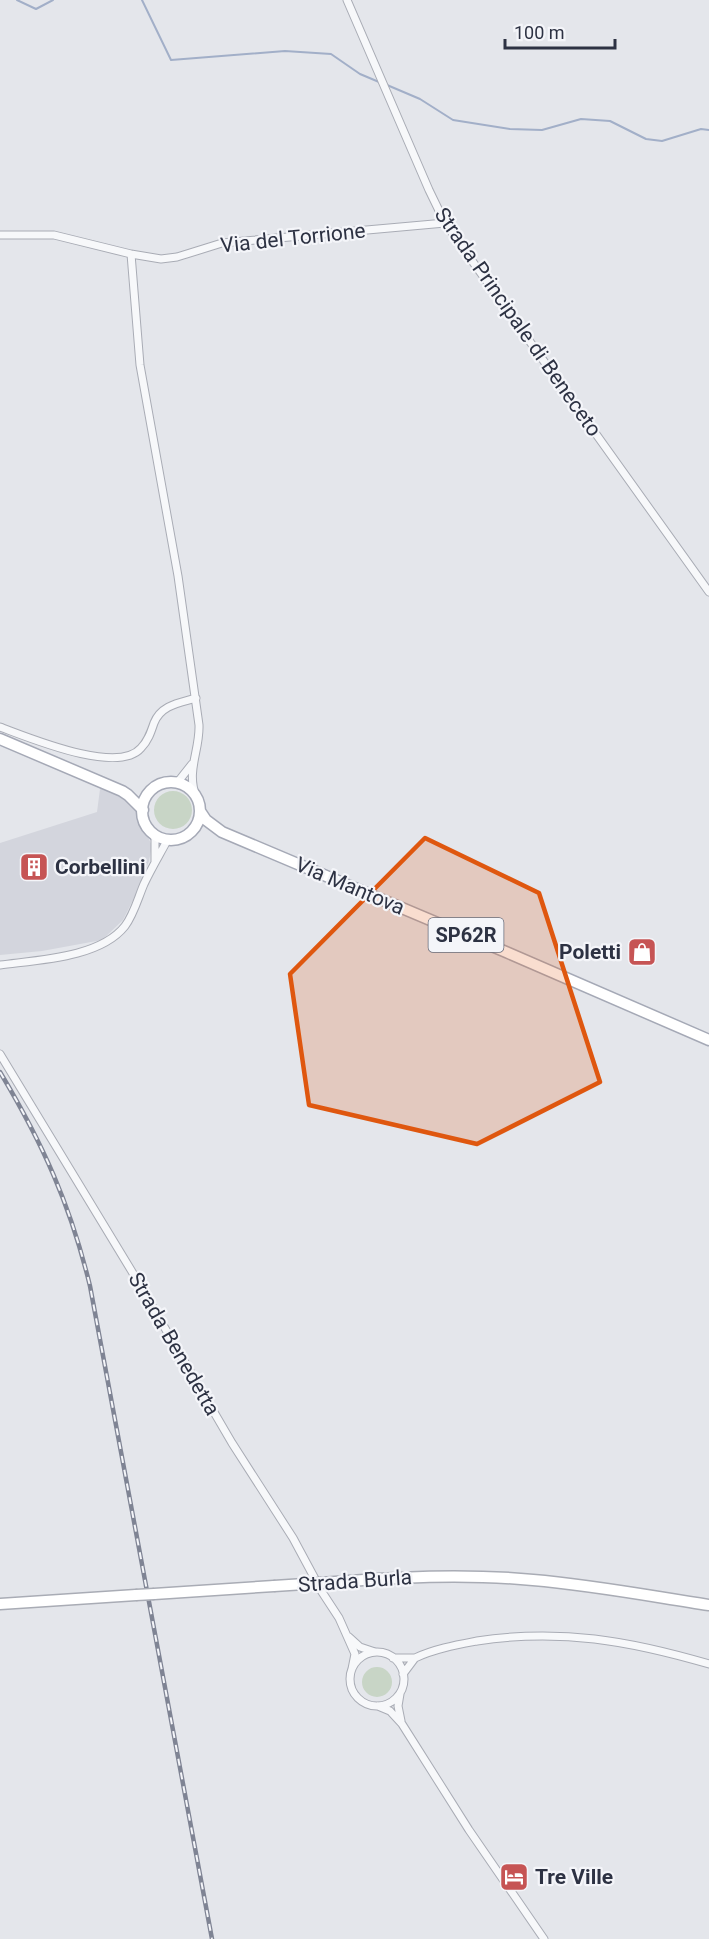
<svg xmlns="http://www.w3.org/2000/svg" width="709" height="1939" font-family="Roboto,sans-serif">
<rect width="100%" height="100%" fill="#e4e6eb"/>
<path fill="#d3d5dd" d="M100,789h5l18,7 14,16 15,34 -3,15 -13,33 -13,26 -21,20 -60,11 -42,4v-112l97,-31z"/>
<path fill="#c8d5c6" d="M154 810a19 19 0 1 1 38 0a19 19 0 1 1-38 0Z
M362 1682a15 15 0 1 1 30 0a15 15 0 1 1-30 0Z"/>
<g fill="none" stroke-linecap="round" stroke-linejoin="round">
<path stroke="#a2afc8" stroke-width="2" d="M17,0l19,9 17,-9
M142,0l29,60 114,-9 46,3 29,20 19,8
M387,85l33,14 33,21 57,9 32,1 39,-11 29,2 36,18 16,2 39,-12 8,1"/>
<g stroke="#a9acb5" stroke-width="9">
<path id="street" d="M347,0l82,190 16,33 264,369
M0,235h54l77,19 30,5 16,-2 45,-14 223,-20
M131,254l9,111 38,211 21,149c1,25 -13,46 -3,71
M0,727c30,11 118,48 141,21 7,-7 10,-16 13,-25 7,-18 25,-20 42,-25
M177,783l15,-19
M155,862v-28
M0,965c37,-5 100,-7 125,-39 9,-12 13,-28 19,-42 7,-15 16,-30 24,-45
M0,1054l131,216 101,173 61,95 29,54 17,26 16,36 -3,15
M349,1637l11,10 15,5
M350 1679a27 27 0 1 1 54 0a27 27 0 1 1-54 0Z
M393,1658h22l-12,16
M415,1658c19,-9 41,-13 62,-17 83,-13 153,0 232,23
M400,1694l-2,12 3,15
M378,1706l12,5 12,13 67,106 75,109"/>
</g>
<g stroke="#a9acb5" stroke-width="13">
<path id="secondary" d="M350,1581c61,-5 122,-7 183,-1 59,5 117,16 176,25
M154,1594l120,-8
M0,1604l136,-9"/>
</g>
<g stroke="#a5a9b6" stroke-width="13">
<path id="primary" d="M0,739l122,52 6,4 15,15
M142 811a29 29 0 1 1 58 0a29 29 0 1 1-58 0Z
M200,811l6,9 16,12 284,120 203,88"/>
</g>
<use href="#street" stroke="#f7f8fa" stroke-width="7"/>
<use href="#secondary" stroke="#fff" stroke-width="10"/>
<use href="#primary" stroke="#fff" stroke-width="10"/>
<g stroke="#7f8494" stroke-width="4.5">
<path id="rail" d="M0,1072c43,72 70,132 90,214l122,653"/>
</g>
<use href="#rail" stroke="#f4f5f9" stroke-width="2" stroke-dasharray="7" stroke-linecap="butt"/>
<g stroke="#a9acb5" stroke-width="13" stroke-linecap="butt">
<path id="secondary-bridge" d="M274,1586l76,-5
M136,1595l18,-1"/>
</g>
<use href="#secondary-bridge" stroke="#fff" stroke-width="10"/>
</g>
<path fill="#df570f" fill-opacity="0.2" stroke="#df570f" stroke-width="4.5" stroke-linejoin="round" d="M425,838l114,55 61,189 -123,62 -168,-39 -19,-131z"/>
<defs>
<g id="building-square" transform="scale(1.5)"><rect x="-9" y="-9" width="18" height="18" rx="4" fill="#c65454" stroke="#f4f5f9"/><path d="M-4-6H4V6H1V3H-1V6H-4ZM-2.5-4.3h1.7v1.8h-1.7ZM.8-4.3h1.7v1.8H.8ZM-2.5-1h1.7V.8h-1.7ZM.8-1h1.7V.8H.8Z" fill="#fff"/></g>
<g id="shop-square" transform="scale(1.5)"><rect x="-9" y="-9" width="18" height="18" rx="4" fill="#c65454" stroke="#f4f5f9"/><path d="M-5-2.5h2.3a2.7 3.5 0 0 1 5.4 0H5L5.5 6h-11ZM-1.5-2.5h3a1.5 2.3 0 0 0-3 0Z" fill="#fff"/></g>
<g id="hotel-square" transform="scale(1.5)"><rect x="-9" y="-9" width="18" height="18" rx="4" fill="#c65454" stroke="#f4f5f9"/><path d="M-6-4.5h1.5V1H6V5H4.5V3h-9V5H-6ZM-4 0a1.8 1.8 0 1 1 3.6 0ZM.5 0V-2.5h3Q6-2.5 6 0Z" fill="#fff"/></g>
</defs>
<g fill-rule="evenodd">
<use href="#building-square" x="34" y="867"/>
<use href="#shop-square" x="642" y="952"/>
<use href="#hotel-square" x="514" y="1877"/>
</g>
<g text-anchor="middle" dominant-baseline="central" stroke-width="4.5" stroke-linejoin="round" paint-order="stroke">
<rect fill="#f4f5f9" stroke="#696c7a" stroke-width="1.5" x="428.5" y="918" width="75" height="34" rx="4.5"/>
<g font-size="20" font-weight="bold" fill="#2d3243">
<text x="466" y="935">SP62R</text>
</g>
<g font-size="21" fill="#2d3243" stroke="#f4f5f9">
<text transform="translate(293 238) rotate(-6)">Via del Torrione</text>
<text transform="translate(518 322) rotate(55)">Strada Principale di Beneceto</text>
<text transform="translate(350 886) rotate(23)">Via Mantova</text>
<text transform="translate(174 1344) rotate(60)">Strada Benedetta</text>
<text transform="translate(355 1581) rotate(-4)">Strada Burla</text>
</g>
<g font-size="21" font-weight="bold" fill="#2d3243" stroke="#f4f5f9" text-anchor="start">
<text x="55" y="867">Corbellini</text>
<text x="621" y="952" text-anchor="end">Poletti</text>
<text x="535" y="1877">Tre Ville</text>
</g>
</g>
<path d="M505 39v9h110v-9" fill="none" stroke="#2d3243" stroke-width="3"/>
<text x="514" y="39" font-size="18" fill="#2d3243" stroke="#f4f5f9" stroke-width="4.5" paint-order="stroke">100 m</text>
</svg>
